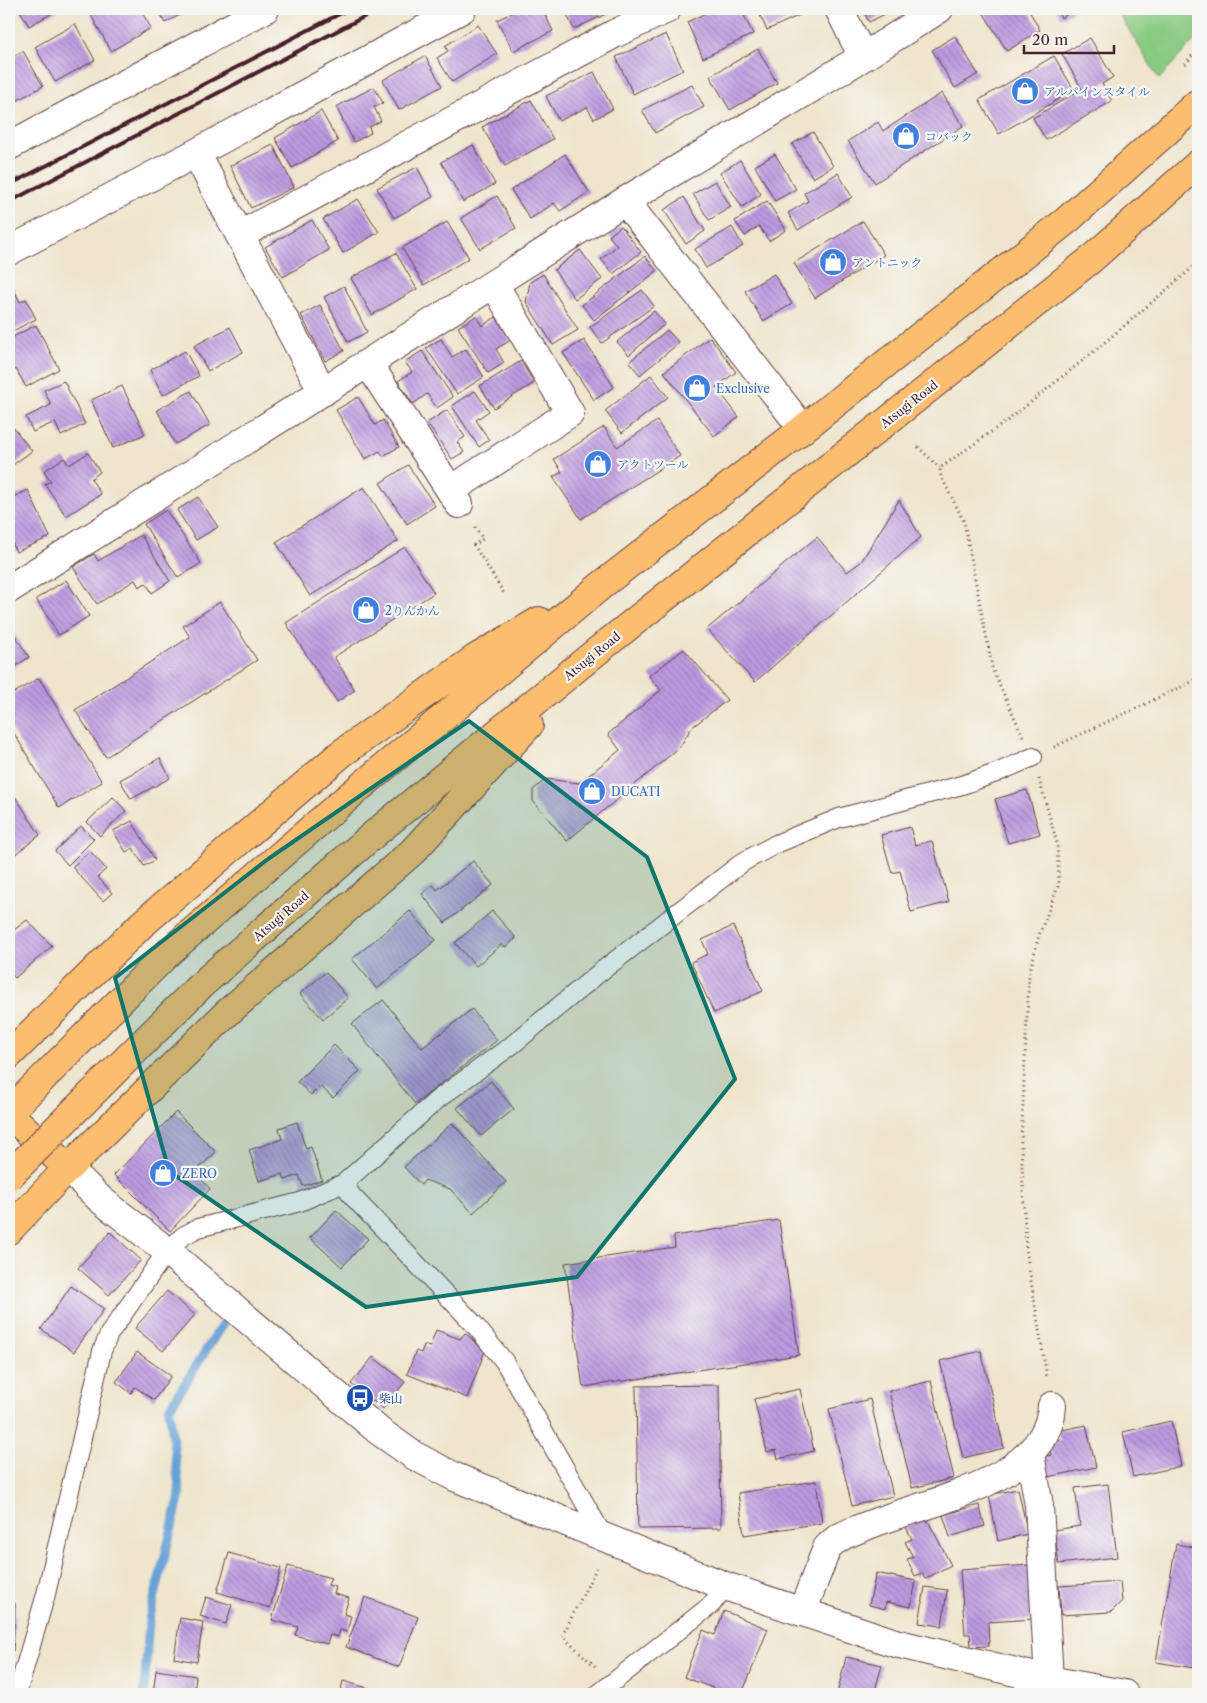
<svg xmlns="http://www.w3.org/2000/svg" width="1207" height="1703" font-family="'Libre Caslon Text','Noto Serif JP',serif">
<defs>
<pattern id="building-back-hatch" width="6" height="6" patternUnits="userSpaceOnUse" patternTransform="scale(1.25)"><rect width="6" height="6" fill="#bc9ae0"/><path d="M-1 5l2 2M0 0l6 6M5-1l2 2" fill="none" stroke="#9b7db6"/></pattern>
</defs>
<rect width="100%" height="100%" fill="#f6f6f2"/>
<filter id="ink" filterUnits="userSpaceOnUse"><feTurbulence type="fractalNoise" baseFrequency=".02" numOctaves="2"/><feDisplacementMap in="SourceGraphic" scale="10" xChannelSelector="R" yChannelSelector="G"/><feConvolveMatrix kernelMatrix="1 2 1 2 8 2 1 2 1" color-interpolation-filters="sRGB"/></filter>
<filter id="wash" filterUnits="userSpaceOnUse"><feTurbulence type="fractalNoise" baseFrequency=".0096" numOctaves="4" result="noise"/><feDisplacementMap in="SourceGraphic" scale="20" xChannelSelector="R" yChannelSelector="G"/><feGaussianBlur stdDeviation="1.12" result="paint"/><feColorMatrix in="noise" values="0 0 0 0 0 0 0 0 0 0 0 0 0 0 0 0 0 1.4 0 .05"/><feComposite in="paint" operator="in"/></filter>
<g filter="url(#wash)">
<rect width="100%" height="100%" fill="#eee5cc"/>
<path fill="#89ca82" stroke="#6a7456" d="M1116,9h82v27l-39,43z"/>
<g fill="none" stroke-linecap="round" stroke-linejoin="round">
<path stroke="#67a1d7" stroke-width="9" d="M144,1694l5,-74 31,-125 -11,-86 53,-84"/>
</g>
<g id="blocks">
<path fill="url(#building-back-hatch)" d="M19,9h41l-31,17z
M103,9h37l11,19 -40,23 -20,-36z
M157,9h34l-26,14z
M520,9h22l11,22 -40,20 -16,-31z
M564,9h42l2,4 -34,16z
M714,9h27l12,25 -50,24 -16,-36z
M757,9h56l-46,21z
M862,9h23l2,4 -18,9z
M981,9h47l12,21 -33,21z
M1056,9h21l-16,9z
M75,24l20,36 -40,22 -20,-35z
M478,25l19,29 -45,28 -15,-24 11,-7 -3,-5z
M666,34l17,36 -50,24 -17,-37z
M955,36l23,38 -23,14 -23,-38z
M1090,38l23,39 -11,7 10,17 -66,39 -13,-22 49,-29 -20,-35z
M758,49l19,34 -47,27 -20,-34z
M23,51l20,35 -34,19v-47z
M425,56l17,30 -43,24 -16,-30z
M1054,56l20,34 -75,44 -20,-34z
M594,72l19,37 -19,10 -7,-12 -28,14 -13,-25z
M692,85l12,22 -49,26 -13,-23z
M374,87l9,16 -9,4 7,14 -12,6 2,6 -17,9 -18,-35z
M942,93l21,33 -88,57 -27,-42 30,-19 5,9z
M531,100l22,39 -48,27 -23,-39z
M321,111l17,30 -46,27 -17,-30z
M813,132l20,34 -20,12 -21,-34z
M273,145l21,42 -43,21 -21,-42z
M473,145l22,39 -32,18 -22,-40z
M565,154l24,38 -29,19 -6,-8 -24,16 -19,-29z
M775,154l21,35 -21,12 -20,-35z
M740,160l21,34 -19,13 -22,-34z
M417,167l16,30 -39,21 -17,-30z
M838,173l14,24 -54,33 -10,-17 20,-12 -4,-8z
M715,181l16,26 -22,13 -16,-26z
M497,196l19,32 -36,21 -19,-31z
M684,197l21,34 -19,13 -22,-34z
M358,199l21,33 -36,21 -20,-34z
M767,201l19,29 -17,11 -10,-15 -14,10 -10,-15z
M312,220l17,30 -46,27 -18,-30z
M863,221l21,34 -69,43 -21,-35z
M447,222l22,36 -45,27 -22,-37z
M621,226l20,26 -28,22 -12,-15 16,-13 -8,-10z
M732,227l11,19 -37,22 -11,-19z
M580,250l22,29 -27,20 -21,-29z
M396,253l21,36 -45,26 -21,-37z
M645,256l12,15 -63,49 -12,-15z
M543,274l35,56 -25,15 -27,-43 4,-20z
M774,274l18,30 -29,17 -18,-30z
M9,280l11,22 6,-3 10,20 -27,14z
M344,286l23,46 -19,10 -24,-45z
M642,290l12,16 -52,37 -12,-16z
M320,305l24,46 -19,10 -24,-46z
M654,311l11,13 -36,31 -12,-13z
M476,316l6,10 14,-9 15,23 -15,9 8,14 -16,10 -30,-46z
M36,325l23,44 -33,18 -10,-18 -7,4v-34z
M230,327l13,25 -35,19 -14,-25z
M667,330l12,13 -39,32 -11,-13z
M710,337l26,35 -20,15 23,30 -25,19 -50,-64z
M441,339l11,18 14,-8 18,28 -27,17 -31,-46z
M584,340l30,47 -20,13 -31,-47z
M185,351l14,25 -36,19 -13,-25z
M422,351l31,46 -16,11 -10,-14 -14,10 -15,-23 14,-9 -7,-10z
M521,361l13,22 -40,25 -14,-22z
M651,375l17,22 -46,36 -17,-22z
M64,381l21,43 -24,12 -6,-14 -22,10 -7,-15 25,-12 -7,-15z
M122,386l23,48 -32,14 -22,-48z
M191,391l19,34 -35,19 -18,-34z
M475,391l14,20 -13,9 13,20 -10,7 -27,-41z
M358,397l17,28 8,-5 16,27 -16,9 -3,-5 -15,8 -29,-49z
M447,410l18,27 -8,5 7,10 -12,7 -25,-36z
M657,421l23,35 -99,63 -28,-42 9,-5 -8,-13 50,-32 13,20z
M9,422l23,29 -22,16 -1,-1z
M88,453l12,19 -9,7 10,15 -35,22 -21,-32 6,-3 -7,-10 20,-13 5,7z
M408,465l27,41 -28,18 -27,-41z
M364,487l34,54 -88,55 -34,-54z
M28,490l22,47 -34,15 -7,-17v-36z
M198,497l20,30 -22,13 -19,-30z
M899,500l22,37 -166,145 -48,-53 110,-92 30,35 14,-10z
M166,510l35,53 -23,15 -34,-54z
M141,535l29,46 -18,12 -6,-10 -7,4 -4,-7 -38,24 -24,-37 21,-13 4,7z
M405,547l29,46 -100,64 21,33 -18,12 -51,-79z
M66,580l23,36 -30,19 -23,-36z
M220,602l37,58 -151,97 -31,-47 115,-73 -7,-11z
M9,626l20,31 -20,14z
M684,649l43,51 -36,28 -11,19 -113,94 -34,-40v-11l13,-11 33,4 41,-33 -12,-16 53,-44 -12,-14z
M39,678l63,104 -43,26 -50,-83v-29z
M160,758l10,20 -39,21 -11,-19z
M9,787l31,48 -31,24z
M1027,790l13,44 -32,9 -13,-44z
M113,797l13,14 -26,25 -13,-14z
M132,821l23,39 -11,6 -11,-18 -7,4 -13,-21z
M81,826l13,13 -26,26 -13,-14z
M910,827l5,18 17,-4 17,61 -38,10 -11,-41 -8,2 -11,-38z
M90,851l16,18 -8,8 14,16 -9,8 -31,-34z
M473,861l20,24 -48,38 -23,-29 11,-9 4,5z
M410,911l26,29 -59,49 -25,-30z
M492,911l24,27 -10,9 -5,-2 -25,21 -21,-23z
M27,920l25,26 -37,32 -6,-7v-37z
M733,926l30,65 -49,22 -23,-51 17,-8 -6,-14z
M326,972l22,26 -25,21 -23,-25z
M383,1000l39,48 50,-39 25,31 -82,64 -63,-80z
M334,1045l26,26 -27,27 -13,-12 -9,9 -14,-13z
M491,1081l23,28 -33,27 -24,-28z
M176,1112l40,40 -21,20 15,17 -40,42 -56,-56z
M297,1122l9,27 5,-2 11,33 -19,6 -4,-11 -14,5 -2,-6 -24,7 -10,-31 33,-11 -3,-11z
M452,1123l54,59 -33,31 -23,-24 -25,-9 -4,5 -17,-18z
M336,1210l32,29 -26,28 -32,-29z
M779,1220l20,135 -216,32 -18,-124 110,-16 -1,-11z
M110,1232l31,28 -32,35 -31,-27z
M71,1286l33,23 -30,43 -33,-23z
M167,1291l28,24 -32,36 -28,-23z
M436,1330l24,9 5,-6 20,18 -18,47 -60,-24 9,-23 5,2 3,-8 6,2z
M981,1351l23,97 -41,10 -23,-97z
M137,1352l34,24 -17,24 -19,-13 -4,6 -15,-11z
M373,1357l32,25 -22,27 -32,-25z
M931,1381l23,97 -42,10 -23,-97z
M719,1385l2,143 -83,1 -2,-143z
M800,1389l14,62 -36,8 -2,-9 -9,2 -13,-53z
M870,1399l23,97 -41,10 -23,-97z
M1171,1421l10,45 -48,11 -10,-45z
M1086,1425l10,42 -48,10 -4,-21 7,-1 -2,-11 11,-3 -2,-10z
M816,1481l6,42 -78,12 -6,-42z
M1108,1484l9,73 -58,7 -5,-34 26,-4 -5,-38z
M1018,1489l10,45 -30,7 -9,-46z
M979,1505l6,21 -35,11 -7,-22z
M926,1517l25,48 -26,14 -3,-6 -7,3 -8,-17 6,-2 -8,-15 7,-3 -6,-12z
M1176,1544l22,4v94l-4,26 -38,-6z
M229,1553l52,15 -11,40 -53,-16z
M1030,1565l4,54 -46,3 1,24 -18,1 -1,-13h-5l-5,-64z
M288,1566l43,12 -3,7 8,2 -2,7 15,4 -5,16 7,2 -4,16 -7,-2 -2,7 -8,-2 -3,9 -32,-9 3,-8 -26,-7z
M876,1573l40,8 -5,26 -25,-5 -1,7 -16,-4z
M1120,1582l2,19 -11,11 -50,3 -2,-29z
M925,1587l22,3 -5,36 -23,-3z
M206,1597l26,8 -6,19 -26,-8z
M365,1597l53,20 -19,50 -53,-20z
M9,1603h6l-2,48h-4z
M724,1611l44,18 -26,65h-14l-44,-17 19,-47 12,5z
M180,1618l23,4 -6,40 -23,-4z
M846,1657l36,8 -8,29h-37z
M156,1670l40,6 -2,18h-41z
M343,1681l28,8 -1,5h-30z"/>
</g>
</g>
<g filter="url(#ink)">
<use href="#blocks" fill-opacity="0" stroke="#633d43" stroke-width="1"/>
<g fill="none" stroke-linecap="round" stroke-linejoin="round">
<g stroke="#633d43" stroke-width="20">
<path id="service" d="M344,1183l8,13 122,128 30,37 100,176
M17,1694l29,-100 56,-243 7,-17 58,-83 16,-15 15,-8 102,-26 44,-19 94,-84 74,-54 87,-72 144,-111 33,-18 63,-26 123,-33 34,-12 37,-16
M598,1694l113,-89 7,-9 7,-10"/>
</g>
<g stroke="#633d43" stroke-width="30">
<path id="minor" d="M839,9l24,48
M196,153l127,239
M625,201l178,228
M240,235l374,-201 53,-25
M9,251l187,-98 266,-144
M368,363l91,141
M451,490l119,-77 -76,-129
M9,589l616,-388 238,-144 76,-48
M1030,1454l9,51 10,175
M802,1612l25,-64c10,-12 25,-16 39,-22 57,-24 181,-43 186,-120"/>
</g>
<g stroke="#633d43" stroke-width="30">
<path id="tertiary" d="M9,146l256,-137
M68,1168l33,32 66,51 212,180 34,24 42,22 270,109 170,57 154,37 75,14"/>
</g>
<g stroke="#633d43" stroke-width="30">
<path id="trunk" d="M201,985l172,-150 223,-183 493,-391 109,-97
M9,1055l132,-130 201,-172 134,-95 63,-37
M9,1112l161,-161 171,-148 262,-219 200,-155 263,-208 132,-118
M9,1116l3,1 56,51
M9,1230l59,-62 159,-155 185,-161 117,-127"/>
</g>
<path stroke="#633d43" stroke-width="3" stroke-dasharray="1 4" stroke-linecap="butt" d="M1185,64l13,-15
M918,447l22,21
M475,527l8,12 -9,6 31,50
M1023,736l-30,-65 -29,-149 -23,-46 -1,-8 71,-50 86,-69 101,-86
M1054,747l144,-68
M1039,779l18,64 2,41 -20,51 -10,40 -8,168 5,107 21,128
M595,1666l-33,-30 36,-71"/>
<use href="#service" stroke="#fff" stroke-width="18"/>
<use href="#minor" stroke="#fff" stroke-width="28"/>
<use href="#tertiary" stroke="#fff" stroke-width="28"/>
<use href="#trunk" stroke="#fabe6e" stroke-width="28"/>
<path stroke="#4a1f2b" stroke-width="4" d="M9,185l340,-176
M9,202l370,-193"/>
<g stroke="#633d43" stroke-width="30" stroke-linecap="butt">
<path id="trunk-bridge" d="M9,1176l192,-191"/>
</g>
<use href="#trunk-bridge" stroke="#fabe6e" stroke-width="28"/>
</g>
</g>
<path fill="#0f766e" fill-opacity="0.2" stroke="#0f766e" stroke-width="4" stroke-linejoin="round" d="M469,721l178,136 88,222 -158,198 -211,30 -197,-136 -54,-193 153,-119z"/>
<defs>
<g id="shop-disc" transform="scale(1.4375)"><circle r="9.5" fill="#3f7fe0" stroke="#f6f6f2"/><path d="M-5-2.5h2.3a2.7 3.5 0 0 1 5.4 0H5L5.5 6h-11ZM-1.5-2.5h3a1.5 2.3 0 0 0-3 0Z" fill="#fff"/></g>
<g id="bus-disc" transform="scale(1.4375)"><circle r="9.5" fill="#1a4fb4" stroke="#f6f6f2"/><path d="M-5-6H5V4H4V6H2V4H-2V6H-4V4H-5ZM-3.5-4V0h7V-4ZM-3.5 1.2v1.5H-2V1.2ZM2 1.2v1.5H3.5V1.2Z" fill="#fff"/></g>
</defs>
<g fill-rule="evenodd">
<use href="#shop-disc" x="1025" y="91"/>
<use href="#shop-disc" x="906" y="136"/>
<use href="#shop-disc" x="833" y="262"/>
<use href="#shop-disc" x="697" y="388"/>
<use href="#shop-disc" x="598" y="464"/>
<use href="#shop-disc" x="366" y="610"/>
<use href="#shop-disc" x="592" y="791"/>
<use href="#shop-disc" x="163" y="1173"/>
<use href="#bus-disc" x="360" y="1398"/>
</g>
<g text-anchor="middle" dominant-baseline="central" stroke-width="4.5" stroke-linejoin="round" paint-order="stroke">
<g font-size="12" fill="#366cbe" stroke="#f6f6f2" text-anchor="start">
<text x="1044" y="91">アルパインスタイル</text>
<text x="925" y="136">コバック</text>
<text x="852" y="262">アントニック</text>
<text x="716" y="388">Exclusive</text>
<text x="617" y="464">アクトツール</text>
<text x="385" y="610">2りんかん</text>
<text x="611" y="791">DUCATI</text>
<text x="182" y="1173">ZERO</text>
</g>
<g font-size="12" fill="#4a1f2b" stroke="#f6f6f2">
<text transform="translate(909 404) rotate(-38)">Atsugi Road</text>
<text transform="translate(592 656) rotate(-39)">Atsugi Road</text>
<text transform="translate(281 916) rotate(-41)">Atsugi Road</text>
</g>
<g font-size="12" fill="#164399" stroke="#f6f6f2" text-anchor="start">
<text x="379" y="1398">柴山</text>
</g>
</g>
<rect width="1207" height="1703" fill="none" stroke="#f6f6f2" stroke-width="30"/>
<path d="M1024 45v8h90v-8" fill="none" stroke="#4a1f2b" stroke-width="2.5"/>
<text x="1032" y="45" font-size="15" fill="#4a1f2b" stroke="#f6f6f2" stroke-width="4" paint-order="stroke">20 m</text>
</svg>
